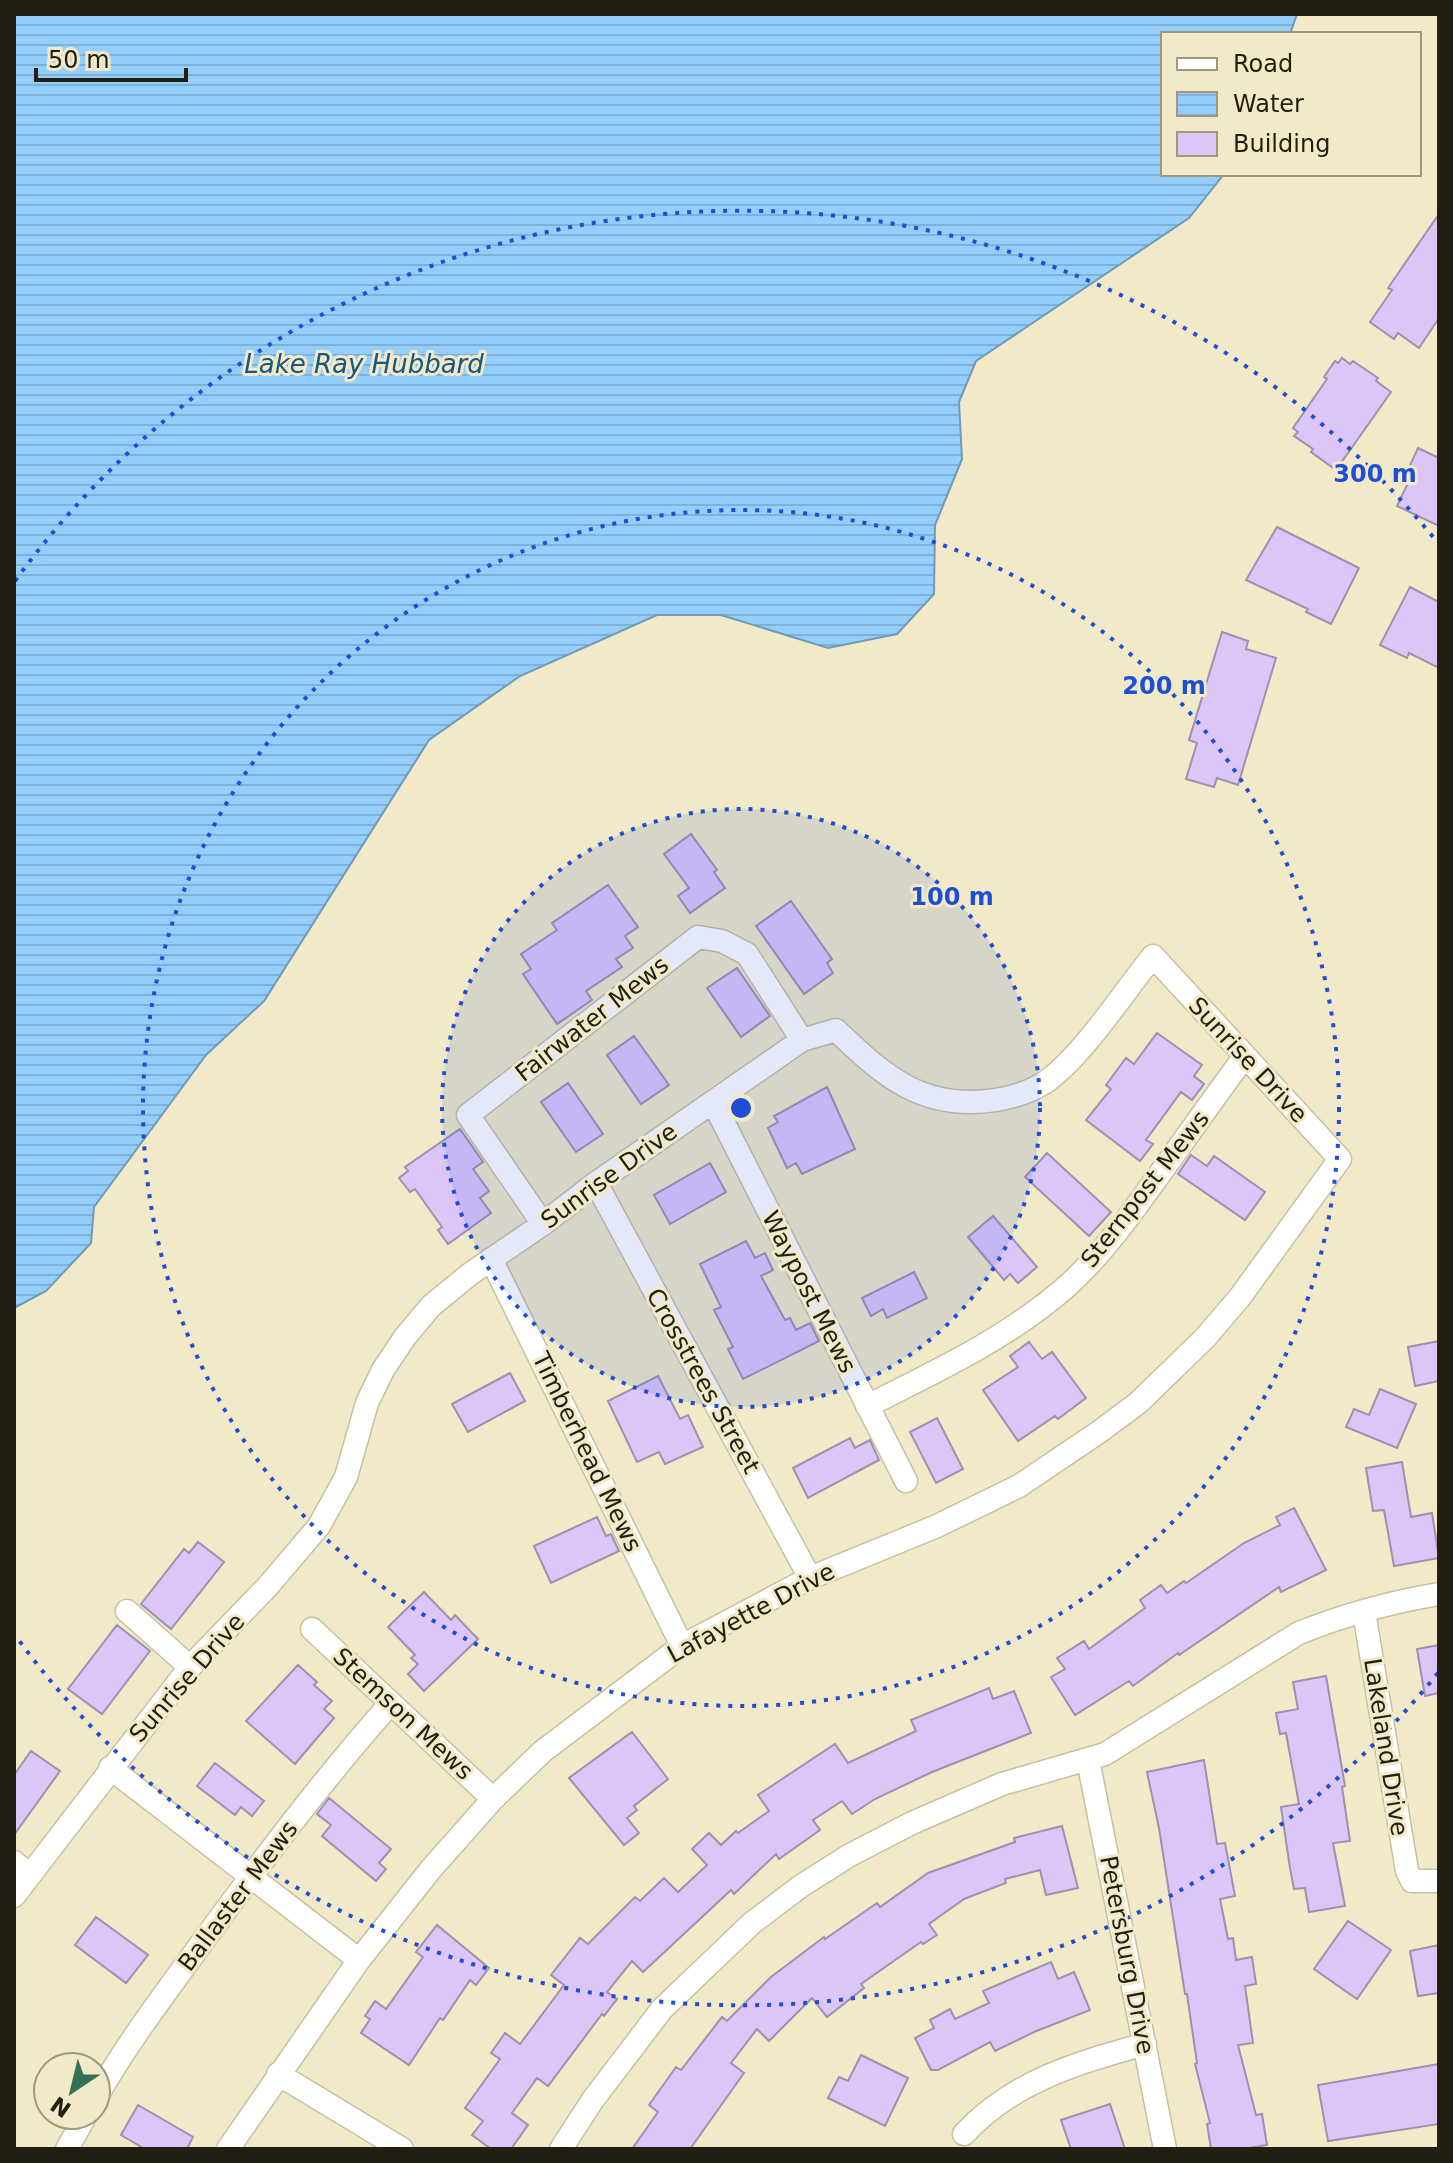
<svg xmlns="http://www.w3.org/2000/svg" width="1453" height="2163" font-family="'DejaVu Sans',sans-serif">
<defs>
<pattern id="water-rules" width="6" height="5" patternUnits="userSpaceOnUse" patternTransform="scale(2)"><rect width="6" height="5" fill="#94cefc"/><path d="M0 2.5h6" fill="none" stroke="#7fb0d7"/></pattern>
</defs>
<rect width="100%" height="100%" fill="#f1e9c7"/>
<path fill="url(#water-rules)" stroke="#729ab6" stroke-width="2" d="M14,14h1283l-7,20h-127v140h61l-35,44 -213,143 -17,41 3,57 -27,66 -1,69 -37,40 -69,14 -107,-33h-64l-137,61 -91,64 -165,261 -58,54 -112,152 -3,36 -45,48 -32,17z"/>
<path fill="#dbc6f7" stroke="#9e91af" stroke-width="2" d="M1439,214v104l-20,30 -21,-15 -4,6 -24,-17 22,-32 -4,-2z
M1342,358l8,6 3,-3 25,17 -2,3 15,11 -55,78 -25,-18 2,-3 -19,-13 4,-4 -5,-4 34,-49 -3,-2 11,-16 3,2z
M1418,448l21,10v68l-42,-20 12,-25 -5,-3z
M1277,527l82,41 -28,56 -25,-12 2,-3 -62,-29z
M1410,587l29,15v66l-30,-15 -2,5 -27,-13z
M1222,632l26,9 -2,8 30,9 -38,127 -21,-7 -3,9 -28,-8 11,-36 -8,-3z
M691,834l26,36 -3,2 11,16 -35,25 -12,-17 11,-8 -25,-34z
M608,885l30,42 -13,9 8,12 -17,11 6,8 -36,24 6,9 -35,24 -34,-50 8,-5 -10,-15 36,-24 -5,-7z
M791,901l41,58 -5,4 6,10 -29,21 -48,-68z
M737,968l33,48 -29,21 -34,-49z
M1157,1033l45,32 -8,11 10,8 -12,16 -11,-8 -35,48 7,4 -13,17 -54,-41 25,-31 -5,-4 20,-27 8,6z
M634,1036l35,49 -28,19 -34,-49z
M568,1083l35,51 -27,18 -35,-50z
M827,1087l28,62 -53,25 -6,-11 -9,5 -19,-40 10,-6 -4,-6z
M460,1129l23,33 -10,7 16,22 -9,7 11,15 -43,31 -10,-14 4,-3 -27,-38 -5,3 -11,-14 9,-7 -3,-4z
M1047,1153l64,59 -22,24 -64,-59z
M1191,1155l16,11 7,-10 51,36 -20,28 -67,-46z
M710,1163l16,29 -56,32 -16,-29z
M993,1216l44,51 -19,16 -8,-9 -6,6 -36,-43z
M746,1241l9,17 10,-5 8,17 -12,6 24,44 5,-2 6,12 14,-7 9,18 -76,38 -15,-30 5,-2 -19,-37 7,-3 -21,-43z
M914,1272l13,26 -40,20 -4,-9 -12,7 -9,-18z
M1439,1341v40l-24,5 -7,-39z
M1029,1342l13,17 10,-7 34,46 -28,21 -3,-3 -37,25 -35,-51 35,-23 -8,-11z
M510,1373l15,28 -57,31 -16,-28z
M658,1376l22,43 8,-4 15,32 -38,17 -6,-12 -22,10 -29,-61z
M1380,1389l36,15 -19,44 -51,-21 8,-18 15,6z
M937,1418l26,51 -27,14 -26,-51z
M850,1438l5,10 15,-8 9,20 -71,38 -15,-30z
M1402,1462l9,55 21,-4 7,45 -45,8 -10,-56 -11,1 -7,-43z
M1294,1508l32,62 -45,22 -2,-5 -100,68 -1,-2 -45,33 -4,-5 -54,34 -24,-38 14,-8 -8,-11 27,-17 5,8 56,-41 -5,-8 21,-15 6,8 17,-12 2,2 58,-40 36,-18 -4,-8z
M597,1517l9,19 5,-2 8,17 -68,32 -17,-37z
M198,1542l26,20 -53,67 -30,-25 43,-55 5,4z
M424,1592l27,28 4,-5 23,24 -54,52 -16,-17 10,-10 -7,-6 4,-3 -27,-28z
M117,1625l33,26 -48,63 -34,-25z
M1439,1645v48l-14,3 -8,-47z
M298,1665l19,17 -3,3 18,16 -8,8 10,9 -39,46 -49,-43z
M1326,1676l19,110 -3,1 8,54 -17,2 12,63 -36,6 -4,-24 -11,1 -4,-21 -9,-61 18,-3 -13,-71 -6,1 -4,-21 22,-4 -5,-27z
M989,1688l4,11 21,-8 17,42 -99,39 -57,27 -23,15 -10,-13 -29,19 7,10 -41,29 -3,-5 -42,40 -3,-4 -88,82 -11,-11 -25,31 10,7 -13,17 -2,-2 -54,72 -11,-8 -25,35 16,12 -17,24h-20l-19,-14 11,-14 -18,-13 35,-49 -9,-6 14,-20 15,11 44,-59 -13,-10 29,-37 8,6 47,-47 5,4 24,-23 14,14 29,-27 -15,-16 17,-16 12,12 15,-14 2,2 31,-22 -11,-16 77,-51 13,19 68,-32 -5,-11z
M632,1732l36,47 -34,27 3,4 -10,8 12,15 -15,12 -55,-67z
M31,1751l29,20 -46,64v-60z
M1204,1760l13,84 8,-1 10,53 -15,3 8,40 5,-1 3,22 16,-3 4,27 -11,2 8,57 -15,2 18,70 6,-1 5,31 -24,4h-32l-4,-25 3,-1 -15,-59 2,-1 -10,-69h-2l-26,-166 -12,-56z
M215,1763l49,38 -12,15 -11,-9 -6,8 -38,-29z
M329,1798l62,51 -12,14 7,6 -10,12 -54,-45 9,-11 -14,-11z
M1062,1826l16,62 -32,7 -6,-25 -35,9 1,4 -42,16 -35,25 8,11 -14,9 -2,-2 -60,42 3,4 -37,29 -15,-19 -43,43 -12,-12 -26,34 13,10 -54,76h-58l26,-37 -9,-7 27,-38 5,3 41,-53 5,4 44,-44 53,-40 1,2 52,-36 3,4 48,-34 87,-31 -1,-4z
M96,1917l52,38 -22,28 -51,-38z
M1348,1921l43,29 -34,49 -43,-30z
M437,1925l52,43 -13,17 -6,-5 -27,40 -3,-2 -31,47 -48,-32 9,-14 -5,-3 10,-15 11,8 37,-52 -7,-5z
M1439,1945v48l-21,3 -8,-45z
M1051,1962l7,17 16,-7 16,38 -56,22 -39,19 -5,-9 -52,28h-7l-16,-32 19,-10 -4,-8 20,-11 5,10 34,-16 -6,-12z
M861,2055l47,23 -23,48 -57,-28 11,-21 9,4z
M1439,2064v60l-111,17 -10,-56z
M1110,2104l15,45h-54l-10,-29z
M138,2105l55,32 -6,12h-42l-24,-14z"/>
<g fill="none" stroke-linecap="round" stroke-linejoin="round">
<g stroke="#c8c09f" stroke-width="25">
<path id="minor" d="M713,1102l193,379
M596,1183l214,395
M543,1224l-75,-109 230,-178 24,4 25,13 55,86
M491,1259l191,387
M867,1406c68,-34 141,-68 199,-119 36,-32 65,-73 93,-112 29,-40 57,-80 86,-119
M127,1611l63,56
M1364,1612l43,259 5,10h27
M312,1629l181,170
M1088,1760l77,389
M110,1768l249,192
M14,1862l16,13
M14,1896l176,-229 78,-81 51,-60 27,-49 21,-74 16,-33 22,-33 26,-31 39,-32 73,-50 53,-41 206,-143 34,-10c49,47 87,81 160,70 18,-3 35,-8 51,-19 37,-27 76,-88 106,-125l187,203 -100,138 -35,41 -67,65 -39,29 -80,54 -82,40 -127,52 -128,68 -139,105 -50,48 -62,70 -72,91 -131,189
M278,2074l124,75
M96,2098c32,-57 72,-108 110,-161 59,-80 119,-160 185,-234
M964,2134c49,-53 113,-71 181,-90
M67,2149l19,-34
M561,2149l31,-48 70,-92 90,-86 49,-37 49,-31 62,-32 90,-39 103,-30 194,-121c45,-18 92,-31 140,-39"/>
</g>
<use href="#minor" stroke="#fff" stroke-width="22"/>
</g>
<circle cx="741" cy="1108" r="299" fill="#1d4ed8" fill-opacity=".12"/>
<g fill="none" stroke="#1d4ed8" stroke-width="4" stroke-dasharray="4 8">
<circle cx="741" cy="1108" r="299"/>
<circle cx="741" cy="1108" r="598"/>
<path d="M1438 1673A897 897 0 0 1 15 1635M15 581A897 897 0 0 1 1438 543"/>
</g>
<g text-anchor="middle" dominant-baseline="central" stroke-width="6" stroke-linejoin="round" paint-order="stroke">
<g font-size="24" fill="#221f12" stroke="#f1e9c7">
<text transform="translate(592 1019) rotate(-38)">Fairwater Mews</text>
<text transform="translate(1248 1060) rotate(47)">Sunrise Drive</text>
<text transform="translate(609 1176) rotate(-36)">Sunrise Drive</text>
<text transform="translate(1145 1189) rotate(-52)">Sternpost Mews</text>
<text transform="translate(809 1292) rotate(63)">Waypost Mews</text>
<text transform="translate(703 1381) rotate(61)">Crosstrees Street</text>
<text transform="translate(587 1452) rotate(64)">Timberhead Mews</text>
<text transform="translate(751 1613) rotate(-28)">Lafayette Drive</text>
<text transform="translate(187 1678) rotate(-49)">Sunrise Drive</text>
<text transform="translate(403 1714) rotate(43)">Stemson Mews</text>
<text transform="translate(1386 1747) rotate(81)">Lakeland Drive</text>
<text transform="translate(238 1896) rotate(-53)">Ballaster Mews</text>
<text transform="translate(1127 1955) rotate(79)">Petersburg Drive</text>
</g>
<g font-size="26" font-style="italic" fill="#175782" stroke="#f1e9c7">
<text x="364" y="364">Lake Ray Hubbard</text>
</g>
</g>
<circle cx="741" cy="1108" r="12" fill="#1d4ed8" stroke="#f1e9c7" stroke-width="4"/>
<g font-size="24" text-anchor="middle" font-weight="bold" fill="#1d4ed8" stroke="#f1e9c7" stroke-width="6" stroke-linejoin="round" paint-order="stroke">
<text x="1375" y="482">300 m</text>
<text x="1164" y="694">200 m</text>
<text x="952" y="905">100 m</text>
</g>
<rect width="1453" height="2163" fill="none" stroke="#221f12" stroke-width="32"/>
<rect x="1161" y="32" width="260" height="144" fill="#f1e9c7" stroke="#9e987f" stroke-width="2"/>
<rect x="1177" y="58" width="40" height="12" fill="#ffffff" stroke="#9e987f" stroke-width="2"/>
<text x="1233" y="72" font-size="24" fill="#221f12">Road</text>
<rect x="1177" y="92" width="40" height="24" fill="url(#water-rules)" stroke="#9e987f" stroke-width="2"/>
<text x="1233" y="112" font-size="24" fill="#221f12">Water</text>
<rect x="1177" y="132" width="40" height="24" fill="#dbc6f7" stroke="#9e987f" stroke-width="2"/>
<text x="1233" y="152" font-size="24" fill="#221f12">Building</text>
<g transform="translate(72 2091) rotate(215)"><circle r="38" fill="#f1e9c7" stroke="#9e987f" stroke-width="2"/>
<path d="M0-6L14 30L0 20L-14 30Z" fill="#366f57"/>
<text y="-12" font-size="22" font-weight="bold" text-anchor="middle" fill="#221f12">N</text>
</g>
<path d="M36 68v12h150v-12" fill="none" stroke="#221f12" stroke-width="4"/>
<text x="48" y="68" font-size="24" fill="#221f12" stroke="#f1e9c7" stroke-width="6" paint-order="stroke">50 m</text>
</svg>
